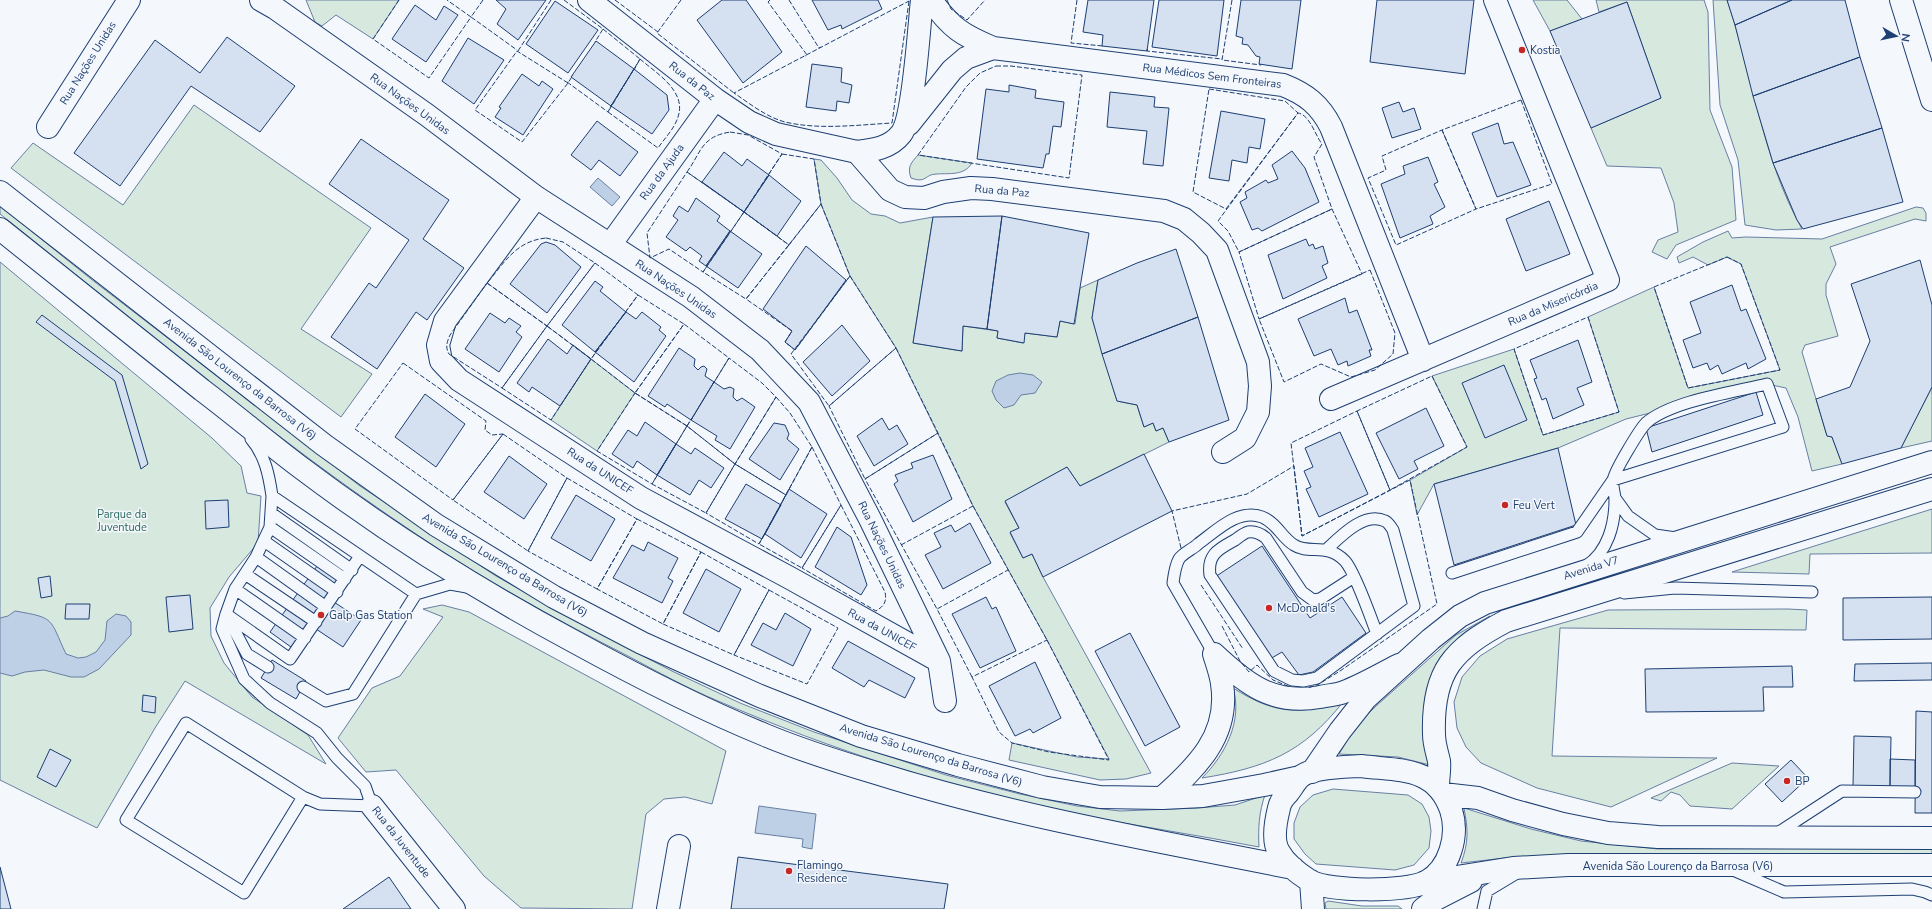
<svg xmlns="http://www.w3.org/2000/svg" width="1932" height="909" font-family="'Nunito Sans',sans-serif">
<rect width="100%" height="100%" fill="#f4f7fb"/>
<path fill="#d7e8df" stroke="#687fa3" d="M306,0h93l-26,39 -37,-24 -14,11 -7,-4z
M1533,0h34l15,19 -32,12z
M1596,0h108l4,12 2,98 22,57 4,53 -60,25 -9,14 -15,-7 6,-12 20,-8 -4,-29 -13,-35 -54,-2 -16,-38 70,-30 -34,-96 -28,10z
M1713,0h14c26,76 35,158 75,229l-26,1 -31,-5 -7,-65 -18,-55z
M194,105l177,123 -70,101 71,45 -31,43 -330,-249 22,-25 90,62z
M918,155l54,8c-8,13 -22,10 -35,11 -13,0 -10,10 -26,4 -4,-11 0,-15 7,-23z
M814,159l7,1 16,18 15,22 19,14 14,2 15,7 33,-6 -20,126 49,8 1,-25 35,5 -1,7 26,5 2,-10 32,4 3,-16 15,3 5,-36 18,-8 -6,38 25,83 20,4 7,22 9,-4 3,8 7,-3 6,14 -89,44 -13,-19 -62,35 14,26 -9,5 13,25 9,-4 11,23 108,196 -25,6 -26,1 -91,-20 3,-17 65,14 32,2 -62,-119 -74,-134 -77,-158 -46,-72 -29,-72z
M0,206l91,73 269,207 136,90 89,50 89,46 66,31 74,29 132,43 74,19 57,12 43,5 77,-3 38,-3 30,-10c-6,17 -7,33 -6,52 -62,-12 -123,-21 -184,-33 -122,-25 -243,-64 -357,-113 -31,-13 -60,-29 -90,-45 -73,-37 -144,-76 -212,-122 -146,-97 -279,-212 -416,-320z
M1916,207l7,1 3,5v8l-11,-2 -85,28 6,17 -10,20v11l12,41 -33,9 -3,7 25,84 5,1 10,27 -30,7 -14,-54 -12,-29 -19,-4 -141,35 -68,29 -124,36 -17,31 -7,-35 57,-33 -35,-71 82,-27 29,86 76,-23 -31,-95 66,-30 34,101 92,-18 -39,-106 -14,-7 -19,8 -15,-8 -14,6 -2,-6 26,-15 25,-11 4,7 14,-1 76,2z
M0,262l212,176 29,28 6,27 14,3 -3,47 -29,34 -19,31 1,28 13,27 28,34 56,38 18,29 -141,-83 -30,47 -58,100 -97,-48z
M591,359l44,34 -38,58 -46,-31z
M1932,387v54l-31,7z
M1932,509v44l-122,1 -1,20 -77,-2z
M442,605l27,7 257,139 -14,53 -27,-7 -21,2 -18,15 -14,95 -111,-1 -37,-32 -88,-106 -30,2 -28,-34 34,-50 28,-12 43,-59 -20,-8z
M1788,609l19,1 -1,20 -246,-2 -8,128 165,2 -106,49 -74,-19 -56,-25 -15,-16 -9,-19 -3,-26 8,-25 18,-21 27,-17 101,-29z
M1490,616c-11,7 -24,14 -33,23 -23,24 -35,56 -33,89 0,12 4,25 6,37l-32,-8 -59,-3 17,-28 20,-20 80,-71z
M1233,688c42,26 63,27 110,14 -40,51 -78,66 -141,76 23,-23 41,-57 31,-90z
M1732,763l47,3 -47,43 -42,-3 -10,-11 -9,-3 -10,9 -10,-3z
M1333,789l75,6 14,9 7,13 2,14 -2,17 -15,17 -19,5 -79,-6 -11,-10 -11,-15v-16l6,-16 13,-12z
M1464,808l67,21 50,12 77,8 274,-1v8l-278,-2 -149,4 -44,5c8,-21 7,-34 3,-55z
M1328,901l34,5h36l4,3h-76l-1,-6z"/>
<path fill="#bed0e5" stroke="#687fa3" d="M598,178l22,19 -8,9 -22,-19z
M1020,373l13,2 9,7 -7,11 -14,2 -7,10 -10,3 -8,-8 -4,-9 4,-10 12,-6z
M15,611c41,7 34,7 51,43l12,4 8,-1 10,-5 9,-12 2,-19 9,-7 10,2 5,6v13l-32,34 -15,8h-13l-27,-7 -19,2 -13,4 -12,-3v-55l8,-2z
M759,806l57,8 -4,35 -10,-2 1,-8 -48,-6z"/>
<path fill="#d5e0f0" stroke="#1d3f73" d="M496,0h50l-28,40 -21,-16 9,-15z
M722,0h24l36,52 -39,31 -46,-63z
M812,0h66l4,9 -40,20 -1,-4 -13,5z
M1088,0h66l-7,51 -45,-5 1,-11 -20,-3z
M1159,0h65l-7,56 -65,-9z
M1241,0h60l-9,69 -33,-5 1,-7 -4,-1 -8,-11 -6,-1 1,-6 -7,-2z
M1377,0h97l-9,74 -95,-12z
M1727,0h65l-57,25z
M1792,0h53l15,57 -107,39 -18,-71z
M555,1l43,29 -30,43 -42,-29z
M1627,2l34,96 -70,30 -41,-97z
M415,5l21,15 8,-14 14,9 -32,47 -34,-23z
M227,37l68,49 -35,46 -69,-46 -71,100 -46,-33 81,-113 45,33z
M468,38l36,22 -30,44 -32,-23z
M596,41l38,28 -23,37 -40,-29z
M1860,57l22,71 -109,35 -20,-67z
M812,64l30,4 -1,14 11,3 -3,18 -12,-2 -1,10 -30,-4z
M634,69l33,26 2,15 -17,24 -41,-28z
M522,74l17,12 3,-5 11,8 -30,46 -28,-18 6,-9 -2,-1z
M1009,85l27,5 -1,8 29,4 -3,25 -8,-1 -4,28h-3l-3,14 -66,-9 9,-70 23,3z
M1110,92l45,5 -1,10 15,1 -6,58 -20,-2 4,-33 -40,-4z
M1399,102l4,10 11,-4 7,21 -29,9 -10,-30z
M1221,111l44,8 -5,30 -11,-2 -2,16 -15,-3 -3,21 -20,-3z
M597,121l41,31 -18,24 -21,-16 -8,10 -20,-15z
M1498,123l6,21 9,-2 18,43 -34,12 -25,-64z
M1882,128l21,74 -100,27 -6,-9 -24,-57z
M361,139l88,61 -26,39 41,29 -37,52 -11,-8 -39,57 -46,-32 38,-54 7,5 33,-48 -80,-56z
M1292,151l13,17 14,34 -57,29 -4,-3 -6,2 -12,-28 7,-4 -2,-6 21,-12 2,3 10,-4 -6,-14z
M724,152l18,14 5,-7 22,16 -25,37 -42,-30z
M1428,157l10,25 -4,2 11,23 -15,9 3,8 -33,14 -19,-54 24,-10 -2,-8z
M769,175l32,26 -24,35 -33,-24z
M696,198l24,18 -3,5 13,10 -24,35 -7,-5 3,-5 -12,-9 -4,4 -20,-14 12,-17 -5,-4 6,-10 9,6z
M1549,201l21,53 -44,17 -20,-52z
M1002,216l87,17 -15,91 -14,-3 -3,16 -32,-4 -1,10 -27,-5 1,-7 -11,-2z
M1002,216l-15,113 -24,-3 -1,25 -49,-8 20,-126z
M730,231l32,23 -24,34 -32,-22z
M1306,239l3,7 4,-2 2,5 8,-3 5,17 -6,3 5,12 -44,21 -15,-44z
M546,242l9,3 26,22 -34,46 -37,-29 31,-40z
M806,246l40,34 -51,70 -10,-8 7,-11 -29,-22z
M1176,249l22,68 -96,37 -10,-36 6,-38 39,-17z
M1920,260l12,45v82l-31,61 -59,16 -10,-27 -5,-1 -11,-37 34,-12 20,-46 -19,-57z
M595,281l8,6 -3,4 26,21 -31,40 -33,-27z
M1732,285l9,26 5,-2 20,50 -18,10 -2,-6 -24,11 -4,-9 -8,5 -3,-7 -14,5 -10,-28 18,-7 -11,-31z
M1345,298l4,15 8,-3 15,40h-3l2,6 -23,10 -1,-5 -9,4 -7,-16 -17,7 -16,-37z
M626,312l10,7 6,-7 19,15 -2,3 7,6 -32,46 -39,-30z
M490,313l15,10 4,-5 12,8 -5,6 6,5 -23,35 -34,-23z
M42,315l80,60 26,89 -7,5 -26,-88 -79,-59z
M1198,317l31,103 -60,22 -6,-14 -7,3 -3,-8 -9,4 -7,-22 -20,-4 -15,-47z
M842,325l28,36 -38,35 -29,-34z
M548,339l19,15 6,-9 18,14 -31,47 -28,-19 -3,5 -12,-9z
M1578,340l14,42 -15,6 7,17 -31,14 -7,-21 -4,2 -8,-21 3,-1 -7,-18z
M679,348l16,11 -1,7 4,4 3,-3 3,-1 3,3 -2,7 9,6 -23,38 -24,-16 -2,3 -17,-11z
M1504,365l23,55 -42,18 -23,-55z
M714,382l10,7 6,-2 4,2 -1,8 4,4 5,-3 13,9 -25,42 -15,-9 2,-4 -26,-16z
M1756,392l7,23 -111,37 -6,-24z
M425,394l40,30 -29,43 -41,-30z
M1426,408l18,38 -30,15 4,8 -19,10 -23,-46z
M882,418l7,12 8,-5 11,19 -34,22 -17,-30z
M645,422l31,22 -19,31 -20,-14 -4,7 -21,-14 16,-24 9,6z
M774,423l11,2 4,9 -2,5 12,10 -19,31 -31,-21z
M1340,432l28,62 -49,23 -13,-28 5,-2 -7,-16 9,-4 -8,-19z
M676,444l15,10 4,-6 29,20 -13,20 -12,-8 -9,15 -33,-20z
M1558,448l18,77 -122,40 -20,-81z
M1144,454l28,57 -129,66 -11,-23 -9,4 -13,-26 9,-4 -14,-27 62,-34 13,19z
M933,455l19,44 -39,23 -19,-38 4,-3 -3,-6 18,-7 -2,-5z
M509,456l38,28 -23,35 -40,-27z
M746,484l35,21 -19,34 -37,-20z
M789,489l38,25 -26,44 -36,-24z
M576,495l39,24 -24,42 -40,-23z
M228,500l1,27 -23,2 -1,-28z
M970,523l21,40 -48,26 -18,-34 16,-8 -7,-14 17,-8 4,7z
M837,527l14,10 16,48 -6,10 -46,-28z
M648,542l30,16 -10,20 5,3 -11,22 -49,-25 19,-33 12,6z
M1262,546l48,72 32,-21 24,36 -53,39 -14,3 -17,-23 -12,7 -55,-82z
M327,552l28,20 -57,80 -28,-20z
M706,569l35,20 -22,43 -36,-19z
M50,576l2,20 -11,2 -3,-20z
M190,595l3,34 -24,3 -3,-35z
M986,597l6,12 4,-2 20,44 -36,17 -28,-54z
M1932,597v42l-89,1v-42z
M334,602l27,18 -18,27 -27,-18z
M66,604h24l-1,15h-24z
M785,613l26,16 -18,37 -42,-21 12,-22 13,7z
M1130,633l50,94 -35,19 -50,-95z
M848,641l67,37 -10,20 -36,-18 -5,7 -32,-19z
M272,660l34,21 -10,18 -35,-21z
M1035,662l26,56 -28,15 -3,-4 -15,7 -26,-50z
M1932,663v17l-78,1 1,-17z
M1792,666l1,21h-30l1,24 -118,1 -1,-43z
M143,695l13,2 -1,16 -13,-2z
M1916,711l16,1v101h-17z
M1854,736l37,1 -1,50 -37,-1z
M50,749l21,11 -15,27 -19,-10z
M1890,759l25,1v27h-25z
M1791,760l17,18 -26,24 -17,-18z
M738,857l210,27 -4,25h-213z
M0,867l11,42h-11z
M389,877l22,32h-68z"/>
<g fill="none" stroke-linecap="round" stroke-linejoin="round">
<g stroke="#1d3f73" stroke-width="13">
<path id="lane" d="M251,439c14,16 18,36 21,57l144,98 34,-10 17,3
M272,496l-2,31 -14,30 -21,32 -9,25 64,45 70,-103
M1615,498l13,18 27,19 21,3
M271,513l81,57
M270,527l75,52
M264,541l73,51
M1326,550c14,-13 38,-39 59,-29 3,1 6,6 8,9l21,76 -97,72 -14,3 -11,-1 -18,-9 -64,-96c-3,-21 9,-26 25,-35 4,-3 9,-7 13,-8 7,-1 13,2 18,6l36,54 11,8 7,-1 34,-22
M256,557l70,50
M1452,573l125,-41 36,-52 170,-53 -16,-43c-33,8 -96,17 -121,39 -6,6 -33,50 -33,58 -1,6 2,12 2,18 0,25 -7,53 -29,67
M245,574l71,48
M235,589l70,49
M1624,593l51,-5 137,4
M226,614l-4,15 22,50 26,24 47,30 20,25 28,28 7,20 -52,-2 -17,-7 -117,-74 -60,97 118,73 59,-96
M227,616l20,38 21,13
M1214,654l-41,-71c1,-8 2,-17 6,-24 4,-6 14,-10 19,-15 18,-13 40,-36 64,-27 15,6 20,21 32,28 15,10 33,-3 51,16 10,11 26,57 32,73
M303,687l23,14 27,-7 63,-100
M1776,834l66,-43 73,1
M1733,870l51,22 128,-3 13,3 7,3
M1483,909l4,-18 30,-18"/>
</g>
<g stroke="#1d3f73" stroke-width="24">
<path id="street" d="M261,0l14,8 152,107 109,82 155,100 69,53 49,52 61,117 69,142 6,40
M589,0l126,99 34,23 27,12 81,18 33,38 15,7 19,1 19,-6 28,-4 21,1 172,22 20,8 17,14 16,17 41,112 2,24 -2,26 -13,26 -22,14
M931,0c20,28 31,35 62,48l290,37c23,9 37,20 48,42l92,233
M1901,0l31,100
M909,124l43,-54 14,-12 27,-10
M48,127l81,-127
M857,152c17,-2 33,-4 44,-18 13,-16 18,-109 21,-134
M536,197l-91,124 -7,24 3,16 18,19 182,118 149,80 149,83
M610,245l105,-146
M1331,399l277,-119 -113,-280
M1214,654c33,31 59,51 106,43 8,-2 17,-2 24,-5 19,-7 37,-18 55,-27
M1162,798c35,-31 68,-63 60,-114 -1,-10 -5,-20 -8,-30
M372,806l82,103
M668,909l11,-63"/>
</g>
<g stroke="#1d3f73" stroke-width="24">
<path id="secondary" d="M0,192l324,253 112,80 118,72 88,46 118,53 101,40 97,29 84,22 58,10 62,1 41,-2 61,-11 36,-8
M0,229c67,54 135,107 202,161 33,25 65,52 98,77 86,65 178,123 273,174 62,34 126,67 192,94 36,15 74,27 111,38 137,43 277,67 417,95
M1361,766c38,5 75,0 90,44 8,25 -1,59 -25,72 -21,10 -96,10 -116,-1 -11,-7 -25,-18 -31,-29 -7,-11 -3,-32 0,-44 1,-6 5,-11 9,-15 4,-5 7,-11 11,-15 11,-11 46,-11 62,-12z
M1312,772l28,-41 26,-33 65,-59 29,-23 25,-13 447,-141
M1438,786c0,-8 2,-17 1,-25 -2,-9 -5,-17 -5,-27 -2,-63 19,-85 72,-113l426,-132
M1443,794l35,4 34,12 51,14 45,9 50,4 274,1
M1311,881l2,28
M1425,882l88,-14 55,-3h364
M1423,909l13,-10 35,-18"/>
</g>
<use href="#lane" stroke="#f4f7fb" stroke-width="11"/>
<use href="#street" stroke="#f4f7fb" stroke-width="22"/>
<use href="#secondary" stroke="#f4f7fb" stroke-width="22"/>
<path stroke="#1d3f73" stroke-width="1" stroke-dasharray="5 2" stroke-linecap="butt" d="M399,0l-26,39 56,39 42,-61 -24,-17
M483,0l-12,17 46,33
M564,0l39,29 -8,13
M615,0l43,32
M681,0l-24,33 77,60
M770,0l-2,2 39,53 -2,1
M789,0l30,48 2,-1
M947,0l4,9 16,11 18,-20
M1077,0l-6,43 32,3
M1232,0l-10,60 39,5
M909,1l-17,122c-35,2 -73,7 -107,-1 -19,-5 -36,-19 -51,-29z
M603,29l37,30 -6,11
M1147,49v2l75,8
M518,51l33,-51
M640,59c16,14 47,32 38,58 -3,11 -14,22 -20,31l-50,-36z
M996,66h15l71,9 -13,103 -151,-23 48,-68 14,-14z
M567,82l41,30 4,-8
M568,83l-51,-32 -42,59 47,32 46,-59 5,-8
M1209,89l76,12 13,12 -72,96 -33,-17z
M1521,100l31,84 -76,25 -34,-79z
M1442,130l34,79 -80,36 -28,-67 18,-8 -4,-14z
M730,132l18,3 34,19 -38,58 -57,-40c15,-21 14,-35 43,-40z
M782,154l32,5 7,45 -32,41 -45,-33z
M687,172l57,40 -41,60 -34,-23 -19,9 -3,-25z
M821,204l29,72 -55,74 -10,-8 7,-11 -46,-32z
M1332,209l-93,43 -11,-21 -10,-10 80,-108c12,2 17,22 24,31l-8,13 18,52 30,65 -103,45 -20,-67 93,-43
M744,212l45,33 -43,54 -43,-27z
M546,238l17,4 32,21 -48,63 -60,-43c18,-21 29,-42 59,-45z
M1727,257l14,7 39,106 -92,18 -34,-101z
M595,263l43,32 -47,64 -44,-33z
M1370,270l25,63 -2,21 -18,16 -24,7 -30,-13 -37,18 -25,-63z
M850,276l46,72 -67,58 -38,-52z
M487,283l60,43 -45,62 -53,-34c-4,-7 -2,-12 1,-19z
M638,295l46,29 -49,69 -44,-34z
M1588,317l31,95 -76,23 -29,-86z
M547,326l44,33 -40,61 -49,-32z
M896,348l42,85 -73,46 -36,-73z
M403,363l83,58 -1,9 7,5 11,-1 -50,66 -98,-71z
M1432,376l35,71 -77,43 -33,-79z
M713,384l16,-26 33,25 14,14 -41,67 -48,-38 -52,-33 49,-69 45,34 -16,26
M635,393l52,33 -35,58 -55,-33z
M776,397l14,16 22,34 -26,48 -51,-31z
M1357,411l33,79 -88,46 -11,-93z
M687,426l5,-8
M687,426l5,-8
M687,426l48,38 -29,49 -54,-29z
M503,434l64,44 -39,73 -75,-51z
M812,447l29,58 -39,63 -43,-24z
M735,464l51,31 -27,49 -53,-31z
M567,478l70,41 -40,70 -69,-38z
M841,505l44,87c2,10 -1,14 -9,19l-74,-43z
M973,506l74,134 -1,1
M637,519l64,33 -38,72 -66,-35z
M901,545l72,-39 -35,-73 -73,46 72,130
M1181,548l-9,-37 75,-17 47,-28 8,70 108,-56 27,124 -97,67 -21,13 -11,4
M701,552l68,38 -35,65 -71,-31z
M1201,585l42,64
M769,590l69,38 -31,56 -73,-29z
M1222,626l18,35 9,11 8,-7 16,15 17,7
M1047,640l62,120 -60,-8 -37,-9 -13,-11 -27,-55z
M972,677l-35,-68 71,-39"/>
</g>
<g fill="#c62828" stroke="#f4f7fb" stroke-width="1.5">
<circle cx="1522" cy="50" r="4"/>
<circle cx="1505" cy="505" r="4"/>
<circle cx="1269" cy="608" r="4"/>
<circle cx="321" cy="615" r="4"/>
<circle cx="1787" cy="781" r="4"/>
<circle cx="789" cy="871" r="4"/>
</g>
<g text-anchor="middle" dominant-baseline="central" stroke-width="3" stroke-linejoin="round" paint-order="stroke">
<g font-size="11" fill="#1d3f73" stroke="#f4f7fb" text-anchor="start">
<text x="1530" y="50">Kostia</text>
<text x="1513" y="505">Feu Vert</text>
<text x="1277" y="608">McDonald's</text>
<text x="329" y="615">Galp Gas Station</text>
<text x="1795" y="781">BP</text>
<text x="797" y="865">Flamingo<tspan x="797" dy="13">Residence</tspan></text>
</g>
<g font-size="11" fill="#1d3f73" stroke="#f4f7fb">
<text transform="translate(88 63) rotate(-58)">Rua Nações Unidas</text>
<text transform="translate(1212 76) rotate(7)">Rua Médicos Sem Fronteiras</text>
<text transform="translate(692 81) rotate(38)">Rua da Paz</text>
<text transform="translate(410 104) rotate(36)">Rua Nações Unidas</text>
<text transform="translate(662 172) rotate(-54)">Rua da Ajuda</text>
<text transform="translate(1002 191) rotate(5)">Rua da Paz</text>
<text transform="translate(676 289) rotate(34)">Rua Nações Unidas</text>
<text transform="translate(1553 304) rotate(-23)">Rua da Misericórdia</text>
<text transform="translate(240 379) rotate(38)">Avenida São Lourenço da Barrosa (V6)</text>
<text transform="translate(600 471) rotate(33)">Rua da UNICEF</text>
<text transform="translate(882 545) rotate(64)">Rua Nações Unidas</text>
<text transform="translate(505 565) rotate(31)">Avenida São Lourenço da Barrosa (V6)</text>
<text transform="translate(1591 568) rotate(-17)">Avenida V7</text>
<text transform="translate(882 630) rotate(29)">Rua da UNICEF</text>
<text transform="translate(931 755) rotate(17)">Avenida São Lourenço da Barrosa (V6)</text>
<text transform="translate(401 842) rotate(52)">Rua da Juventude</text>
<text x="1678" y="866">Avenida São Lourenço da Barrosa (V6)</text>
</g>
<g font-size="11" fill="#2c6c60" stroke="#f4f7fb">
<text x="122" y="514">Parque da<tspan x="122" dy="13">Juventude</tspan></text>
</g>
</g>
<g transform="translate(1896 36) rotate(99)" stroke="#f4f7fb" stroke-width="3" paint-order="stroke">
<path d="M0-3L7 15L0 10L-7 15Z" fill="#1d3f73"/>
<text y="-6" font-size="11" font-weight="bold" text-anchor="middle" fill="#1d3f73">N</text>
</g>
</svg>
